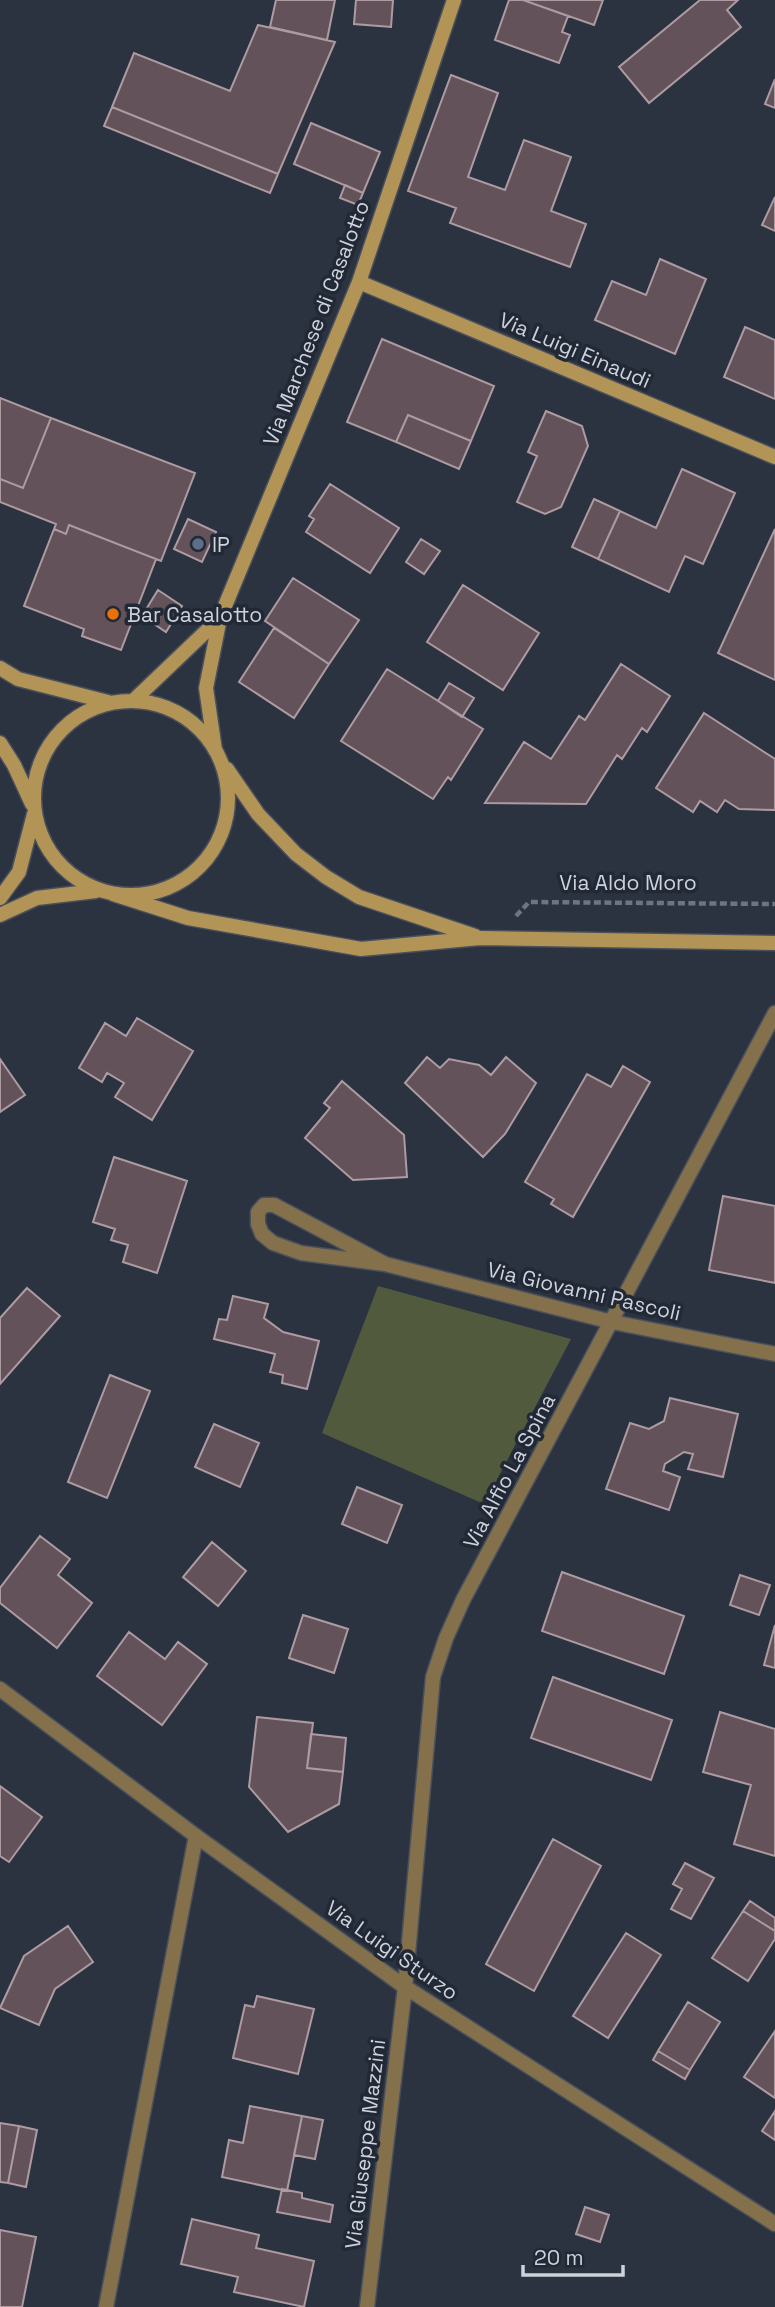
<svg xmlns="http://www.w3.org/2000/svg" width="775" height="2307" font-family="'Space Grotesk',sans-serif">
<rect width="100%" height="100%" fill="#2c3340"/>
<path fill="#525a3e" d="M378,1286l193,53 -87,165 -162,-71z"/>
<path fill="#635259" stroke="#ae9ba2" stroke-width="2" d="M276,0h59l-8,40 -57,-13z
M356,0h37l-2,27 -37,-3z
M509,0h14l45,16 -6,16 8,3 -11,28 -64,-23z
M523,0h80l-9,25z
M700,0h38l-11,10 14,17 -92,76 -30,-36z
M258,25l77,17 -57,132 -166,-67 22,-54 96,38z
M451,75l47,18 -30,84 37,13 19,-50 47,17 -20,54 35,13 -16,43 -120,-44 6,-15 -48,-17z
M775,79v29l-10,-4z
M112,107l166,67 -8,19 -166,-67z
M311,123l69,29 -17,41 -69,-29z
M345,185l18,8 -5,12 -18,-7z
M775,197v34l-13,-6z
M660,259l46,20 -31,75 -80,-34 17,-39 34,14z
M745,327l30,13v59l-51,-22z
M382,339l112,47 -23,55 -63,-26 -12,27 -49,-20z
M0,398l51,20 -28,70 -23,-9z
M546,411l36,15 6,20 -27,61 -16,7 -28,-12 20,-46 -9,-4z
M408,415l63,26 -12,28 -63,-27z
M51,418l144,55 -34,88 -92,-36 -3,9 -12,-5 2,-5 -56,-22v-23l23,9z
M682,469l53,24 -32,71 -18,-8 -16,36 -71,-33 22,-48 36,17z
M330,484l69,44 -29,45 -64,-41 8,-13 -5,-3z
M594,499l26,12 -22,48 -26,-12z
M188,519l28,13 -14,30 -28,-13z
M69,525l87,34 -35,91 -39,-14 2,-7 -60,-23 30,-77 12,5z
M775,529v151l-57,-27z
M421,539l19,12 -16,23 -18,-12z
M293,578l66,42 -30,44 -64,-43z
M463,585l76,48 -36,57 -76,-48z
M158,590l24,16 -16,26 -24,-16z
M274,628l55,36 -35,54 -55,-36z
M621,664l49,32 -23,36 -5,-4 -20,31 -5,-4 -31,49 -101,-1 39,-61 27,17 28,-43 6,4z
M387,669l96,60 -32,51 -3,-3 -15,22 -92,-58z
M449,683l25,15 -12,19 -24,-16z
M704,713l71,46v51l-36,-1 -14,-9 -8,12 -17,-11 -7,11 -37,-24z
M137,1018l56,33 -41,69 -37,-23 9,-14 -17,-10 -5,9 -23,-14 26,-45 21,13z
M427,1057l13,11 9,-9 30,6 12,10 15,-18 30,26 -31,51 -22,23 -78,-74z
M0,1059l25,36 -25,17z
M623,1066l27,16 -77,135 -22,-13 3,-5 -29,-17 62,-108 24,13z
M342,1081l62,54 3,42 -54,3 -48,-42 25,-30 -6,-5z
M114,1157l73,24 -30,92 -34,-11 5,-17 -17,-5 4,-11 -22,-7z
M723,1196l52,10v77l-66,-13z
M27,1288l33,28 -60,68v-66z
M233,1296l35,8 -4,14 19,14 36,9 -12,48 -25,-6 1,-8 -13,-3 5,-18 -61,-15 5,-20 8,1z
M110,1375l40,16 -43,107 -39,-16z
M670,1398l68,16 -15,63 -35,-8 5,-15 -9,-2 -19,12 -2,7 17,6 -11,33 -63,-21 24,-66 19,6 15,-8z
M214,1424l45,19 -19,44 -45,-20z
M357,1487l45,18 -15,38 -45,-19z
M40,1536l30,23 -12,16 34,28 -35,45 -57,-45v-15z
M212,1542l34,29 -28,35 -35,-29z
M562,1572l122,44 -20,58 -122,-43z
M740,1575l30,10 -11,30 -29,-10z
M303,1615l45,14 -14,44 -45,-15z
M775,1625v43l-11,-3z
M129,1632l36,27 13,-17 29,22 -45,61 -65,-49z
M553,1677l119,43 -21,60 -120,-42z
M720,1712l55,17v127l-41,-12 17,-59 -48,-13z
M257,1717l56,6 -6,45 36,4 -4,32 -51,28 -39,-45z
M311,1734l35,4 -3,34 -36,-4z
M0,1786l42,31 -33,45 -9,-6z
M553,1839l48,27 -67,125 -48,-27z
M685,1863l29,15 -23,41 -20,-10 11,-20 -9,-5z
M750,1901l25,17v13l-32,-20z
M743,1911l32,20v8l-27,42 -36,-23z
M68,1926l25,36 -38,27 -16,36 -39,-17 24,-52z
M626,1933l35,22 -53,83 -35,-22z
M257,1996l57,13 -16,65 -65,-16 12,-53 9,2z
M688,2002l32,20 -30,48 -32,-19z
M775,2031v67l-31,-21z
M658,2051l32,19 -5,9 -32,-19z
M250,2106l52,10 -15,75 -65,-14 7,-37 14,3z
M775,2111v29l-13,-9z
M302,2116l21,4 -8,39 -21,-4z
M0,2123l19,3 -11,57 -8,-1z
M19,2126l18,4 -11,57 -18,-4z
M282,2189l20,4v5l31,7 -3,17 -53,-10z
M585,2207l24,8 -9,27 -24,-8z
M192,2219l67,16 -3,13 58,13 -10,46 -70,-15 4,-15 -57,-13z
M0,2230l36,7 -14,70h-22z"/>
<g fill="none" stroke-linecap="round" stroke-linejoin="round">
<g stroke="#49505c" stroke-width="17">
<path id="street" d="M385,1264l-111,-59h-10l-6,7v12l4,10 11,9 28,10 84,11 227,58 163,32
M0,1689l196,147 209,151 370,237
M106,2307l90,-471
M367,2307l38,-320 28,-310 13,-39 17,-38 312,-587"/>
</g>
<g stroke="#49505c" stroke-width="17">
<path id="secondary" d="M359,282l416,175
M0,668l18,11 90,23
M134,700l86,-82
M34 798a97 97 0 1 1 194 0a97 97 0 1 1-194 0Z
M0,743l14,22 18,39
M215,750l-9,-62 14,-70 139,-336 95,-282
M227,769l31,45 38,40 30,23 33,20 116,39
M113,894l75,24 173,31 119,-11 295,5
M0,898l19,-26 15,-58
M0,915l37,-17 59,-7"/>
</g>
<path stroke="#6e7480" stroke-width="4.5" stroke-dasharray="7 3.5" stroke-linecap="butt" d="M516,916l13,-14 246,2"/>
<use href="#street" stroke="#84714c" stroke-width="14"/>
<use href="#secondary" stroke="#b29457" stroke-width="14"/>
</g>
<circle fill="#5c6f8a" stroke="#222936" stroke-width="2.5" cx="198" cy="544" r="7"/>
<circle fill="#e8710a" stroke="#222936" stroke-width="2.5" cx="113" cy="614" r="7"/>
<g text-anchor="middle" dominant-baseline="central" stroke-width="7" stroke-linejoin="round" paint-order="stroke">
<g font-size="21" fill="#ced2db" stroke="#222936">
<text transform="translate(316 323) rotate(-69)">Via Marchese di Casalotto</text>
<text transform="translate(575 350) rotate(23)">Via Luigi Einaudi</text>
<text x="628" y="882">Via Aldo Moro</text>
<text transform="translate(584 1291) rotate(13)">Via Giovanni Pascoli</text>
<text transform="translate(509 1471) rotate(-62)">Via Alfio La Spina</text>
<text transform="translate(392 1950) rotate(35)">Via Luigi Sturzo</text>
<text transform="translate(365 2144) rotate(-83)">Via Giuseppe Mazzini</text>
</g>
<g font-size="21" fill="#ced2db" stroke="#222936" text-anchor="start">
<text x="212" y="544">IP</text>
<text x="127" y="614">Bar Casalotto</text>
</g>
</g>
<path d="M523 2265v10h100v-10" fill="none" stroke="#ced2db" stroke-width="3.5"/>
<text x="534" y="2265" font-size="21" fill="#ced2db" stroke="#222936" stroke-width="5" paint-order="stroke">20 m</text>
</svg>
